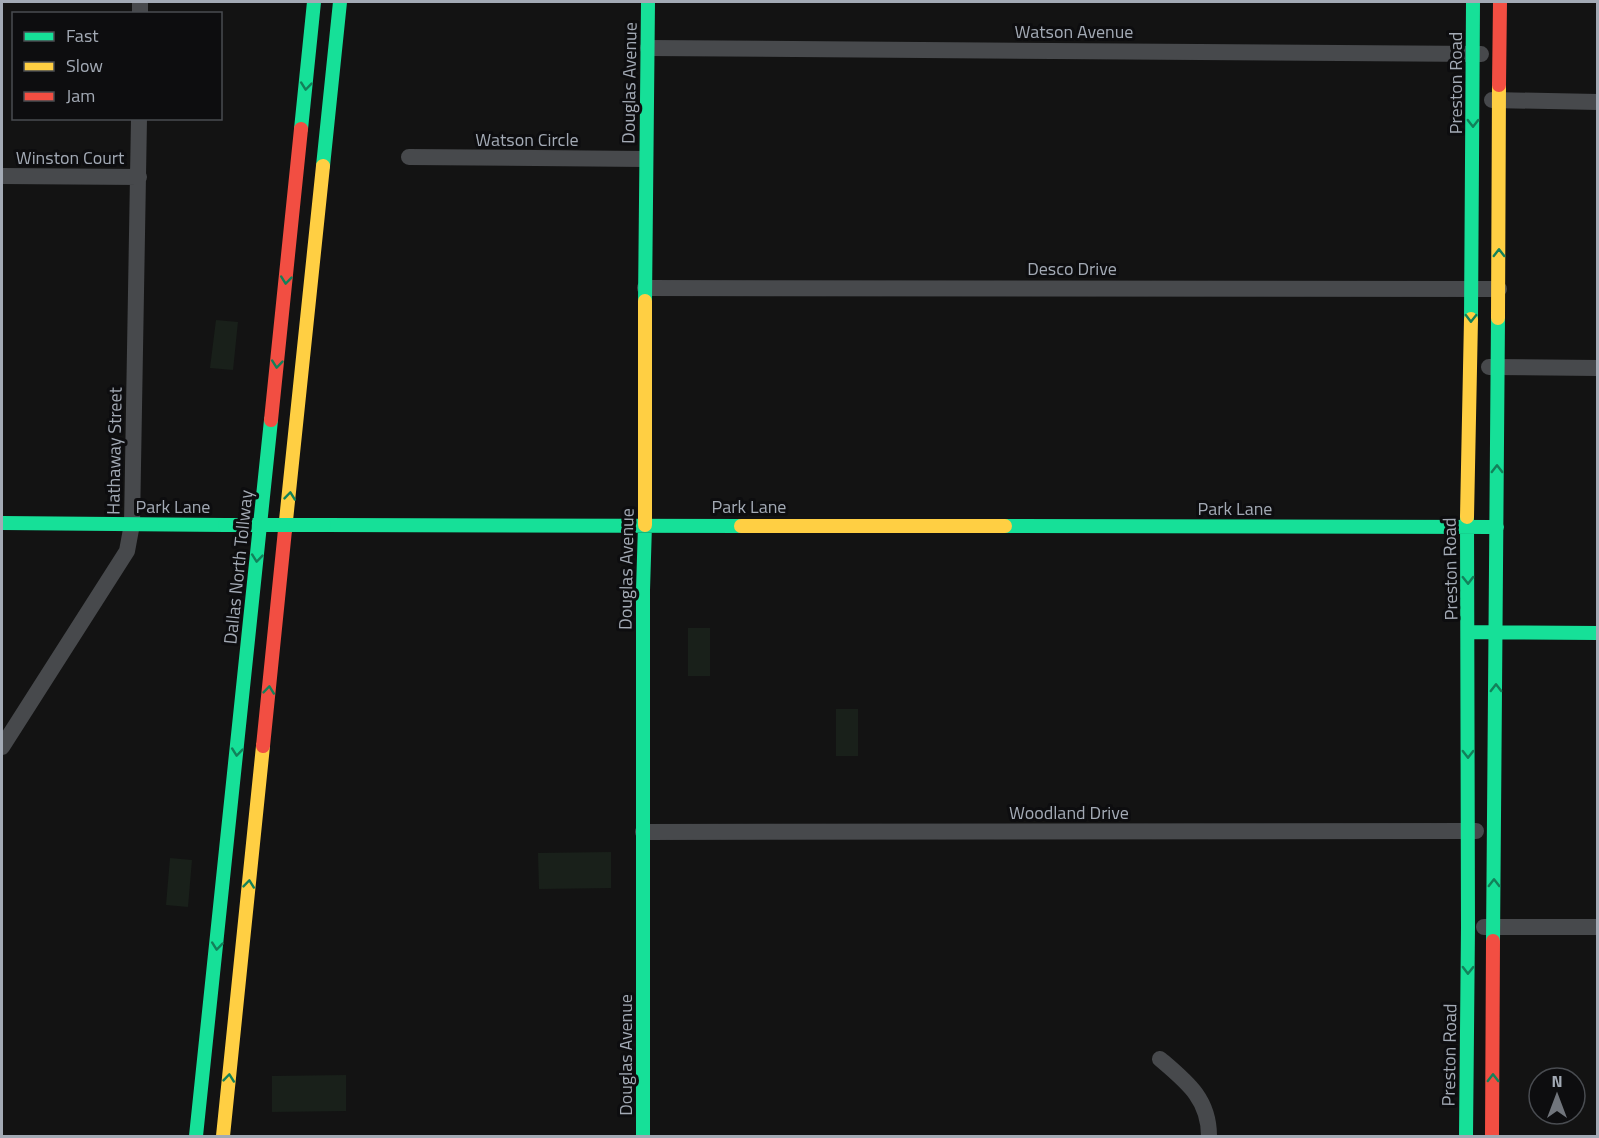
<svg xmlns="http://www.w3.org/2000/svg" width="1599" height="1138" font-family="'Titillium Web',sans-serif">
<rect width="100%" height="100%" fill="#131313"/>
<path fill="#19201a" d="M216,320l22,2 -5,48 -23,-2z
M688,628h22v48h-22z
M836,709h22v47h-22z
M611,852v36l-72,1 -1,-36z
M170,858l22,2 -4,47 -22,-2z
M346,1075v36l-74,1v-36z"/>
<g fill="none" stroke-linecap="round" stroke-linejoin="round">
<path stroke="#47494c" stroke-width="16" d="M140,14v-12
M648,48l833,6
M1492,100l106,2
M409,157l236,2
M2,176l137,1
M645,288l854,1
M1489,367l109,1
M2,747l125,-196 5,-27 7,-406
M643,832l833,-1
M1484,927h114
M1160,1059c27,23 49,40 49,77"/>
<path stroke="#16e098" stroke-width="14" d="M301,129l13,-127
M323,166l17,-164
M645,301l3,-299
M1471,319l2,-317
M2,523l223,2
M324,525l417,1
M1005,526l492,1
M1469,632l129,1
M1493,941l5,-623
M196,1136l75,-716
M643,1136v-546l2,-65
M1466,1136l2,-209 -1,-410"/>
<path stroke="#ffcf43" stroke-width="14" d="M1498,318l1,-233
M1467,517l4,-198
M645,525v-224
M741,526h264
M285,530l38,-364
M223,1136l40,-390"/>
<path stroke="#f24e42" stroke-width="14" d="M1499,85l1,-83
M271,420l30,-291
M263,746l22,-216
M1492,1136l1,-195"/>
<path stroke="#16e098" stroke-width="14" d="M225,525h99"/>
</g>
<defs><path id="oneway-chevron" d="M-2-3.5L2.5 0L-2 3.5" fill="none" stroke-width="1.6" stroke-linecap="round" stroke-linejoin="round" transform="scale(1.5)"/></defs>
<g stroke="#12815a">
<use href="#oneway-chevron" transform="translate(306 86) rotate(96)"/>
<use href="#oneway-chevron" transform="translate(1473 123) rotate(90)"/>
<use href="#oneway-chevron" transform="translate(1499 253) rotate(-90)"/>
<use href="#oneway-chevron" transform="translate(286 280) rotate(96)"/>
<use href="#oneway-chevron" transform="translate(1471 318) rotate(91)"/>
<use href="#oneway-chevron" transform="translate(277 364) rotate(96)"/>
<use href="#oneway-chevron" transform="translate(1497 469) rotate(-90)"/>
<use href="#oneway-chevron" transform="translate(290 496) rotate(-84)"/>
<use href="#oneway-chevron" transform="translate(257 558) rotate(96)"/>
<use href="#oneway-chevron" transform="translate(1468 580) rotate(89)"/>
<use href="#oneway-chevron" transform="translate(1496 688) rotate(-90)"/>
<use href="#oneway-chevron" transform="translate(269 690) rotate(-84)"/>
<use href="#oneway-chevron" transform="translate(237 752) rotate(96)"/>
<use href="#oneway-chevron" transform="translate(1468 754) rotate(90)"/>
<use href="#oneway-chevron" transform="translate(1494 883) rotate(-90)"/>
<use href="#oneway-chevron" transform="translate(249 884) rotate(-84)"/>
<use href="#oneway-chevron" transform="translate(217 946) rotate(96)"/>
<use href="#oneway-chevron" transform="translate(1468 970) rotate(91)"/>
<use href="#oneway-chevron" transform="translate(229 1078) rotate(-84)"/>
<use href="#oneway-chevron" transform="translate(1493 1078) rotate(-90)"/>
</g>
<g text-anchor="middle" dominant-baseline="central" stroke-width="6" stroke-linejoin="round" paint-order="stroke">
<g font-size="18" fill="#a3aab5" stroke="#0d0d0f">
<text x="1074" y="31">Watson Avenue</text>
<text transform="translate(629 83) rotate(-89)">Douglas Avenue</text>
<text transform="translate(1455 83) rotate(-90)">Preston Road</text>
<text x="527" y="139">Watson Circle</text>
<text x="70" y="157">Winston Court</text>
<text x="1072" y="268">Desco Drive</text>
<text transform="translate(114 451) rotate(-89)">Hathaway Street</text>
<text x="173" y="506">Park Lane</text>
<text x="749" y="506">Park Lane</text>
<text x="1235" y="508">Park Lane</text>
<text transform="translate(238 567) rotate(-84)">Dallas North Tollway</text>
<text transform="translate(626 569) rotate(-89)">Douglas Avenue</text>
<text transform="translate(1450 569) rotate(-91)">Preston Road</text>
<text x="1069" y="812">Woodland Drive</text>
<text transform="translate(625 1055) rotate(-90)">Douglas Avenue</text>
<text transform="translate(1449 1055) rotate(-89)">Preston Road</text>
</g>
</g>
<rect width="1599" height="1138" fill="none" stroke="#a3aab5" stroke-width="6"/>
<rect x="12" y="12" width="210" height="108" fill="#0d0d0f" stroke="#494c51" stroke-width="1.5"/>
<rect x="24" y="32" width="30" height="9" fill="#16e098" stroke="#494c51" stroke-width="1.5"/>
<text x="66" y="42" font-size="18" fill="#a3aab5">Fast</text>
<rect x="24" y="62" width="30" height="9" fill="#ffcf43" stroke="#494c51" stroke-width="1.5"/>
<text x="66" y="72" font-size="18" fill="#a3aab5">Slow</text>
<rect x="24" y="92" width="30" height="9" fill="#f24e42" stroke="#494c51" stroke-width="1.5"/>
<text x="66" y="102" font-size="18" fill="#a3aab5">Jam</text>
<g transform="translate(1557 1096)"><circle r="28" fill="#0d0d0f" stroke="#494c51" stroke-width="1.5"/>
<path d="M0-4.5L10 22L0 15L-10 22Z" fill="#71757c"/>
<text y="-9" font-size="16" font-weight="bold" text-anchor="middle" fill="#a3aab5">N</text>
</g>
</svg>
